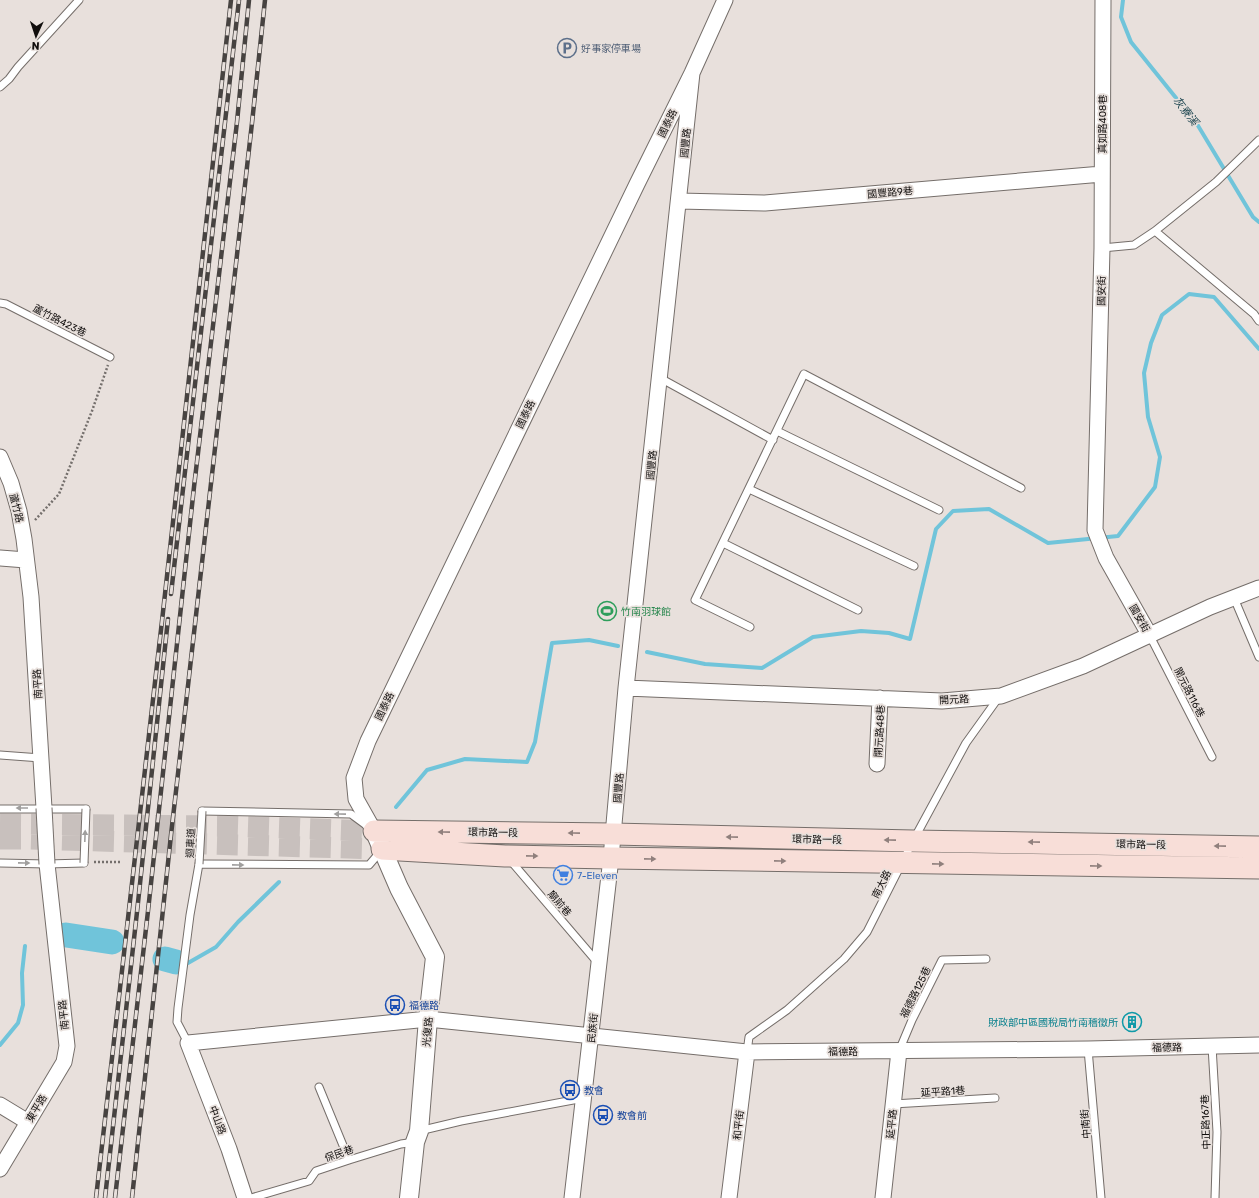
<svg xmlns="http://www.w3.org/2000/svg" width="1259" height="1198" viewBox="0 0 1259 1198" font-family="Rubik,'Noto Sans TC',sans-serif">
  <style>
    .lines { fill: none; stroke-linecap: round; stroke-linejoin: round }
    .stream { stroke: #70c4da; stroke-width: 4 }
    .river { stroke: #70c4da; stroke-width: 25 }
    .secondary-tunnel { stroke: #c8c0bd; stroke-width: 21; stroke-dasharray: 21 10; stroke-linecap: butt }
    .service-casing { stroke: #756e6a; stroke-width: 9 }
    .minor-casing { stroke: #756e6a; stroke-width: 17 }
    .tertiary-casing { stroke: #756e6a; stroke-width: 20 }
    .secondary-casing { stroke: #756e6a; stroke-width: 23 }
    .path { stroke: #746f6c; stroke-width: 2.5; stroke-dasharray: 2 2; stroke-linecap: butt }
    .service { stroke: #fff; stroke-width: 7 }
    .minor { stroke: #fff; stroke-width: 15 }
    .tertiary { stroke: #fff; stroke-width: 18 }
    .secondary { stroke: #f8ded8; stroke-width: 21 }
    .rail-casing { stroke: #474341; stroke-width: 4.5 }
    .rail { stroke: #e8e0dc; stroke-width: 3; stroke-dasharray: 9; stroke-linecap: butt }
    .service-bridge-casing { stroke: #756e6a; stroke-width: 9; stroke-linecap: butt }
    .minor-bridge-casing { stroke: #756e6a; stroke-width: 17; stroke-linecap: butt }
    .service-bridge { stroke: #fff; stroke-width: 7 }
    .minor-bridge { stroke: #fff; stroke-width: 15 }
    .oneway { fill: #a09f9e }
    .oneway2 { fill: #90807d }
    .labels { text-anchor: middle; stroke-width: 3.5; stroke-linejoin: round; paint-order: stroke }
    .service-label { font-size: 10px; fill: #4e5e75; stroke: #e8e0dc; text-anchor: start }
    .street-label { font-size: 10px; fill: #110e0d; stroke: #e8e0dc }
    .leisure-label { font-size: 10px; fill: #27864d; stroke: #e8e0dc; text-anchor: start }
    .shop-label { font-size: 10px; fill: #366cbe; stroke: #e8e0dc; text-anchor: start }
    .transit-label { font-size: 10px; fill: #164399; stroke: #e8e0dc; text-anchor: start }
    .culture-label { font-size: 10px; fill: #0d838f; stroke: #e8e0dc; text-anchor: end }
    .water-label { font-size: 11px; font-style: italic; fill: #224953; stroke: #e8e0dc }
  </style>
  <rect width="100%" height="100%" fill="#e8e0dc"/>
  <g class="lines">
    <path class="stream" d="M1123,0L1121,17L1131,42L1197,124L1253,217L1259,222
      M647,652L705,664L762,668L813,637L861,631L889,633L910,639L936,529L953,511L989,509L1048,543L1118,536L1155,487L1160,457L1148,417L1144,373L1151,343L1162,315L1189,294L1214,297L1259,349
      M396,807L427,770L465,759L527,762L535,742L552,643L589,640L618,646
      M188,963L216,947L238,922L279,882
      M0,1045L18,1023L23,1005L22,973L25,946"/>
    <path class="river" d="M66,935L112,942
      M165,959L176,962"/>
    <path class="secondary-tunnel" d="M0,824L225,826L374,831
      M0,839H29L382,849"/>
    <defs>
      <path id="service" d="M0,87L9,79L18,67L79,0
        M1155,231L1254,314L1259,321
        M1102,248L1134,245L1155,231L1216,182L1259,140
        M0,303L6,304L110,357
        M660,378L773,440
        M777,431L939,510
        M749,489L914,566
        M723,543L858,610
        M1234,598L1259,657
        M750,627L695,600L804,374L1021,488
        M1150,636L1212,757
        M0,755L41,758
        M0,809H86
        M202,811L351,814L366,825
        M510,860L598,963
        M0,863L47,864L84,863
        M188,1043L177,1022L178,1008L190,915L199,864L369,865L381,851
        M1212,1046L1217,1132L1215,1198
        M1088,1049L1101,1198
        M899,1051L912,1020L942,960L986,959
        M747,1052L749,1037L787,1010L844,959L867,932L913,841L966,743L999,697
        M319,1087L349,1160
        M893,1104L995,1098
        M419,1131L461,1121L584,1098
        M251,1198L309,1181L316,1171L349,1160L401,1144L415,1142"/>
      <path id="minor" d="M1103,0L1102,248L1095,530L1106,558L1150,636
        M679,201L765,203L1102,174
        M0,457L11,483L19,511L24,539L31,597L44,808
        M0,558L26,560
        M626,688L942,701L1001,696L1083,666L1210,607L1259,588
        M877,764L880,698
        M374,831L356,799L354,778L368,741L637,184L692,73L725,0
        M0,1105L28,1122
        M0,1169L64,1062L67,1046L47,864
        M245,1198L229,1149L188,1043L428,1019L747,1052L1088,1049L1259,1045
        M572,1198L611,858L626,688L692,73
        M729,1198L747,1052
        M883,1198L899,1051"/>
      <path id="tertiary" d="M377,837L399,888L435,957L428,1019L419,1131L415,1142L409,1198"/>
      <path id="secondary" d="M374,831L613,834L913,841L1259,847
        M382,849L505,856L611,858L1259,868"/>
    </defs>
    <use href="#service" class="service-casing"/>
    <use href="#minor" class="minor-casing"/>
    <use href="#tertiary" class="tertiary-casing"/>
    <use href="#secondary" class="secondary-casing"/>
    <path class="path" d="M35,520L59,494L92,411L108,365
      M94,862H121"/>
    <use href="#service" class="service"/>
    <use href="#minor" class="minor"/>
    <use href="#tertiary" class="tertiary"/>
    <use href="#secondary" class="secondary"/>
    <defs>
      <path id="rail" d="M171,594L239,0
        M96,1198L162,621L231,0
        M105,1198L137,912L168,619
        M115,1198L148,911L194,487L237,122L249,0
        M132,1198L171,835L252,123L265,0"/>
    </defs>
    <use href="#rail" class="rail-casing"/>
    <use href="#rail" class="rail"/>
    <defs>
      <path id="service-bridge" d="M84,863L86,809
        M199,864L202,811"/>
      <path id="minor-bridge" d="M44,808L47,864"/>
    </defs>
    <use href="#service-bridge" class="service-bridge-casing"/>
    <use href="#minor-bridge" class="minor-bridge-casing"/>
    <use href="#service-bridge" class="service-bridge"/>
    <use href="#minor-bridge" class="minor-bridge"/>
  </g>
  <defs><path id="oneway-solid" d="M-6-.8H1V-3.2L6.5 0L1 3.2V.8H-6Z"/></defs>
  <g class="oneway">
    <use href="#oneway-solid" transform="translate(22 808) rotate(180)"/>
    <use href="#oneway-solid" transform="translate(340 814) rotate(-179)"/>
    <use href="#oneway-solid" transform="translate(85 836) rotate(-88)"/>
    <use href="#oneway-solid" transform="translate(24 863) rotate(1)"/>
    <use href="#oneway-solid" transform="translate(238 865) rotate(1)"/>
  </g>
  <g class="oneway2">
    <use href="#oneway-solid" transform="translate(444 832) rotate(-179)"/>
    <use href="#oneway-solid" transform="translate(574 833) rotate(-179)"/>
    <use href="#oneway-solid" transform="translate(732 837) rotate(-179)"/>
    <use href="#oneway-solid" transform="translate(890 840) rotate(-179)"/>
    <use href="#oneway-solid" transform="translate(1034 842) rotate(-179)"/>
    <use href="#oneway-solid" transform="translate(1220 846) rotate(-179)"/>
    <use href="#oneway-solid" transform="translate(532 856) rotate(1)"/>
    <use href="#oneway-solid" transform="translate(650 859) rotate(1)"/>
    <use href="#oneway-solid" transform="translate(780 861) rotate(1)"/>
    <use href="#oneway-solid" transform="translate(938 864) rotate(1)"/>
    <use href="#oneway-solid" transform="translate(1096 866) rotate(1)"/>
  </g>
  <defs>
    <symbol id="parking-ring" viewBox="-11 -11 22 22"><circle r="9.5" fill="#e8e0dc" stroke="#5c6f8a" stroke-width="1.5"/><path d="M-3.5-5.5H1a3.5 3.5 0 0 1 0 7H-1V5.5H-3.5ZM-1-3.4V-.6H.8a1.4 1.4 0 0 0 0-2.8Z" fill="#5c6f8a"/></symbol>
    <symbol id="stadium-ring" viewBox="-11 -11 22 22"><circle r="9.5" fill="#e8e0dc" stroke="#2e9e5b" stroke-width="1.5"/><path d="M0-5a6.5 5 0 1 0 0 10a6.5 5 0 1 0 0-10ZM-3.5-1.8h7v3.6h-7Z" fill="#2e9e5b"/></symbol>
    <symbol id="supermarket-ring" viewBox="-11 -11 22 22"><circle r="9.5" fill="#e8e0dc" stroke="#3f7fe0" stroke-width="1.5"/><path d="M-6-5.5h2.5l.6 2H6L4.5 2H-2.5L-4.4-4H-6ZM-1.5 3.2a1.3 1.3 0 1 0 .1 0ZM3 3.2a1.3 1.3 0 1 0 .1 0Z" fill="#3f7fe0"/></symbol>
    <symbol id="bus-ring" viewBox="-11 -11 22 22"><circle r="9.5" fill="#e8e0dc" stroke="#1a4fb4" stroke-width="1.5"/><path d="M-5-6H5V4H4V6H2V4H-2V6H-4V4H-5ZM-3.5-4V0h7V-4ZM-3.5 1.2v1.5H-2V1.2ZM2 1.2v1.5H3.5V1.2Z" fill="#1a4fb4"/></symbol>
    <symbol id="building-ring" viewBox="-11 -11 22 22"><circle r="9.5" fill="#e8e0dc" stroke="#0f9aa8" stroke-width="1.5"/><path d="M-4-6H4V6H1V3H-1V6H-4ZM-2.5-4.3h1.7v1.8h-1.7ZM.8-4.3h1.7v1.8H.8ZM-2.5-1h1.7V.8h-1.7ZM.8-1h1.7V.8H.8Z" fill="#0f9aa8"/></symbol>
  </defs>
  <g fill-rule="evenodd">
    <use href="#parking-ring" x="556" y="37" width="22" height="22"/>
    <use href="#stadium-ring" x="596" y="600" width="22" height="22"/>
    <use href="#supermarket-ring" x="552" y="864" width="22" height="22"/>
    <use href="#bus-ring" x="384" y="994" width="22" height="22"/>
    <use href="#building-ring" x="1121" y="1011" width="22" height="22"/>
    <use href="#bus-ring" x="559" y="1079" width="22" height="22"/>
    <use href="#bus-ring" x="592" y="1104" width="22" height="22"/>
  </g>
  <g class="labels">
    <g class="service-label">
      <text x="581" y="52">好事家停車場</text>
    </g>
    <g class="street-label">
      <text transform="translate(667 123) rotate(-64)" y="4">國泰路</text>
      <text transform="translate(1102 124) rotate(-90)" y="4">真如路408巷</text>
      <text transform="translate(685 143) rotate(-84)" y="4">國豐路</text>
      <text transform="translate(890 192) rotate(-5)" y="4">國豐路9巷</text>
      <text transform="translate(1101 291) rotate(-89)" y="4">國安街</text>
      <text transform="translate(60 320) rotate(27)" y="4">蘆竹路423巷</text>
      <text transform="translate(525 414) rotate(-64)" y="4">國泰路</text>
      <text transform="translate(651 465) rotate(-84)" y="4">國豐路</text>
      <text transform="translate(17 508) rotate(76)" y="4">蘆竹路</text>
      <text transform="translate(1140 618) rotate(60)" y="4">國安街</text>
      <text transform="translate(37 684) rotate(-94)" y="4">南平路</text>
      <text transform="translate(1190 692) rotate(63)" y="4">開元路116巷</text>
      <text transform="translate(954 699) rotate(-3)" y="4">開元路</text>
      <text transform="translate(384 706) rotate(-64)" y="4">國泰路</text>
      <text transform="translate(879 731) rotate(-87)" y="4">開元路48巷</text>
      <text transform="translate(618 788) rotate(-85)" y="4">國豐路</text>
      <text transform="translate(493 832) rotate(1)" y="4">環市路一段</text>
      <text transform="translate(817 839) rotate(1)" y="4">環市路一段</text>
      <text transform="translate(190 843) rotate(-87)" y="4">迴車道</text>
      <text transform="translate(1141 844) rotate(1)" y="4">環市路一段</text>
      <text transform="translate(881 884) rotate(-63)" y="4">南大路</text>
      <text transform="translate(560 903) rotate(49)" y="4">廟前巷</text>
      <text transform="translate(915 992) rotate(-64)" y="4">福德路125巷</text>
      <text transform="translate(63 1015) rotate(-96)" y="4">南平路</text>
      <text transform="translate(592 1028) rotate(-84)" y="4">民族街</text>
      <text transform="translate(427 1032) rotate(-85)" y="4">光復路</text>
      <text transform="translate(1167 1047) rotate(-1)" y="4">福德路</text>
      <text x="843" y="1055">福德路</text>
      <text transform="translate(943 1091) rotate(-3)" y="4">延平路1巷</text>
      <text transform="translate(36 1108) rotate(-59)" y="4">東平路</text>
      <text transform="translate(218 1120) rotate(69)" y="4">中山路</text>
      <text transform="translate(1205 1122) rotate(-92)" y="4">中正路167巷</text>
      <text transform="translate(891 1124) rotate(-84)" y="4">延平路</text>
      <text transform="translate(1085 1124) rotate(-95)" y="4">中南街</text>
      <text transform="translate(738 1125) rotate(-83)" y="4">和平街</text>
      <text transform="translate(339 1153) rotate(-19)" y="4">保民巷</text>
    </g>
    <g class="leisure-label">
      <text x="621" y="615">竹南羽球館</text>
    </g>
    <g class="shop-label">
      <text x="577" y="879">7-Eleven</text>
    </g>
    <g class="transit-label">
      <text x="409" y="1009">福德路</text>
      <text x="584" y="1094">教會</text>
      <text x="617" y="1119">教會前</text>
    </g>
    <g class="culture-label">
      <text x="1118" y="1026">財政部中區國稅局竹南稽徵所</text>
    </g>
    <g class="water-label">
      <text transform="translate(1186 111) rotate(52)" y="4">灰寮溪</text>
    </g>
  </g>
  <g transform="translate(36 36) rotate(183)" stroke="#e8e0dc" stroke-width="3" paint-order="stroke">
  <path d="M0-3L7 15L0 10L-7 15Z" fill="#110e0d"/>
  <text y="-6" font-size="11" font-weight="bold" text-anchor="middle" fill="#110e0d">N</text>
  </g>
</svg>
